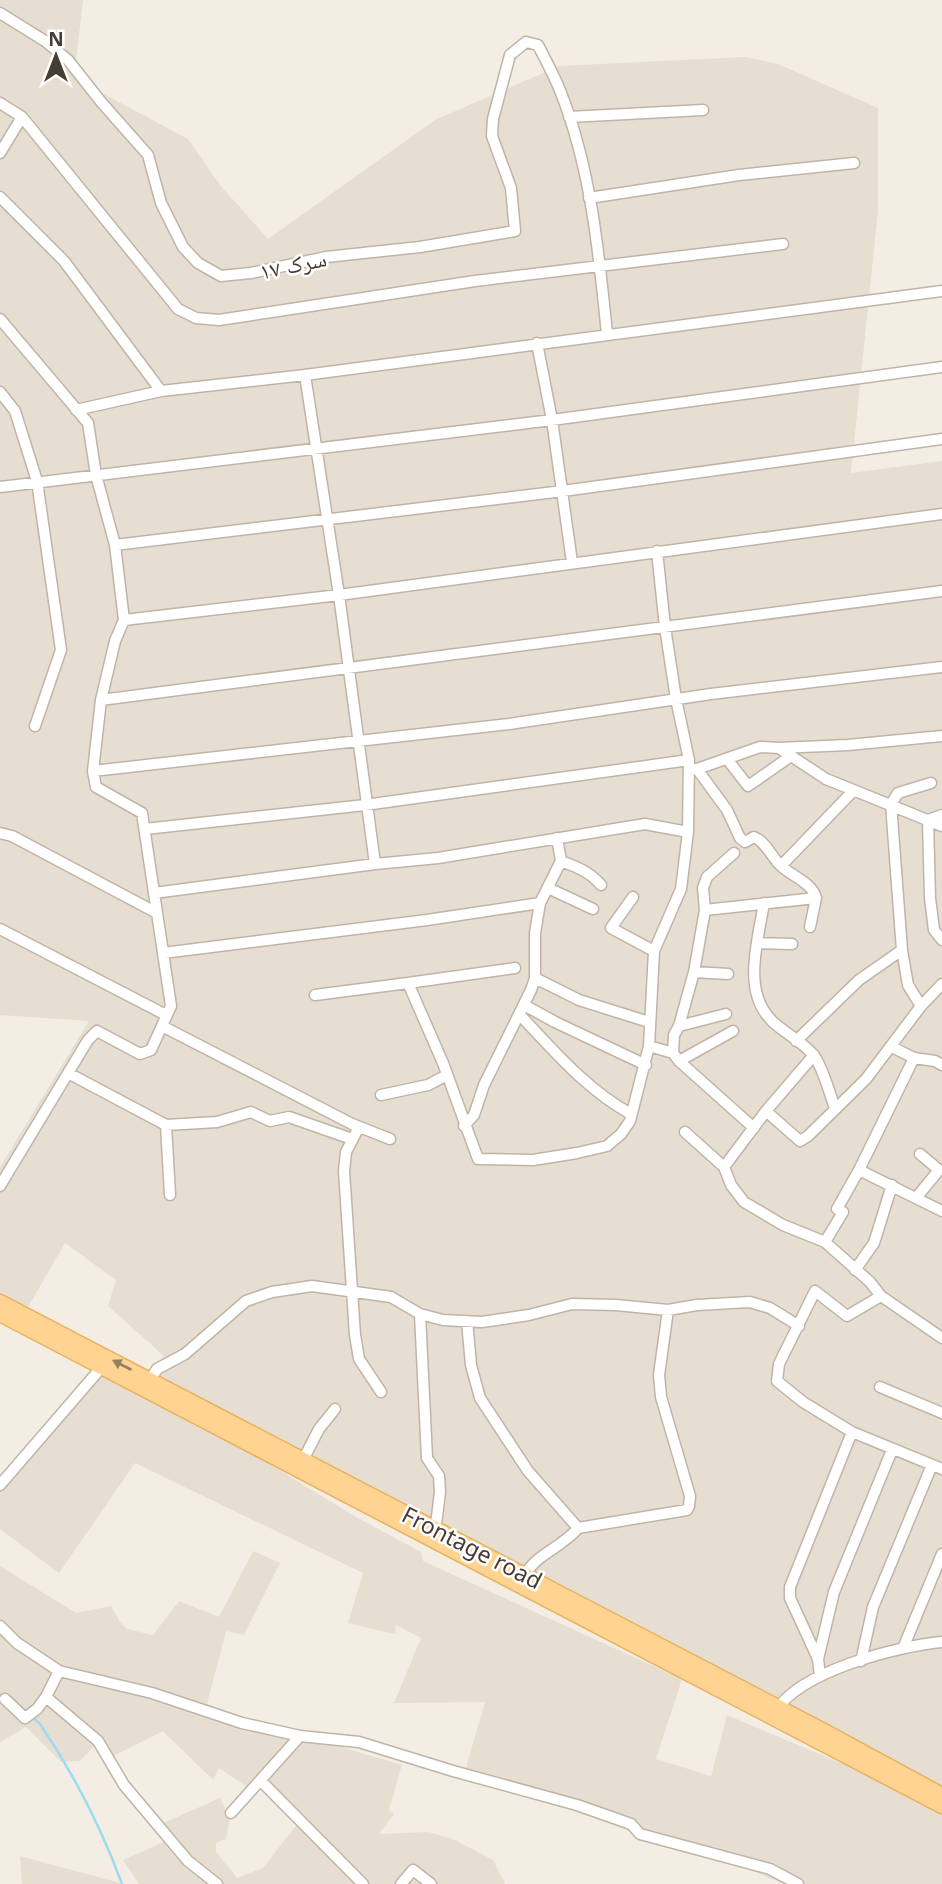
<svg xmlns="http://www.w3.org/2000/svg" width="942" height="1884" viewBox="0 0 942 1884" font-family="'Noto Sans','Noto Naskh Arabic',sans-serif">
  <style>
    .residential { fill: #e7ded2 }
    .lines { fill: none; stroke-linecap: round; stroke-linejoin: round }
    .stream { stroke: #9ddaf4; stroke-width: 2.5 }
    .minor-casing { stroke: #bfb4a7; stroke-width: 13 }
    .major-casing { stroke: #eab05c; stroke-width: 17 }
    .minor { stroke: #fff; stroke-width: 10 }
    .major { stroke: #ffd492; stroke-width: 14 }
    .oneway { fill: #99815e }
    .labels { text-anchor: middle; stroke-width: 5; stroke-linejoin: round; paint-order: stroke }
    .street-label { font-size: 23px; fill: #463d34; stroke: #fff }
  </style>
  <rect width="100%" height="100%" fill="#f3ede4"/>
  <path class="residential" d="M0,0H83L74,78L188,139L220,185L268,239L435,120L559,66L745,57L778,64L878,108V210L851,473L942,461V1788L152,1374L164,1356L108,1306L116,1280L65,1243L28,1307L0,1295V1167L89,1021L0,1015Z
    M102,1373L233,1442L356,1517L421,1552L423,1561L682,1679L656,1759L711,1776L727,1715L942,1806V1884H783L746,1868L705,1855L688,1854L656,1834L624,1827L613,1821L465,1771L485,1702L394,1703L421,1638L396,1625L395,1634L348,1623L363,1573L135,1463L59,1573L0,1529V1488Z
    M253,1551L280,1563L244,1635L226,1631L207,1704L246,1719L402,1765L389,1810L394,1814L379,1834L428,1832L453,1839L493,1860L505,1884H139L123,1860L166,1841L157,1826L220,1798L230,1818L226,1839L216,1843V1852L237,1878L263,1868L300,1820L261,1777L250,1789L219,1768L213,1780L163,1731L111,1757L97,1743L80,1761L61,1762L26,1727L0,1742V1566L76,1613L111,1606L120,1622L127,1629L153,1635L179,1601L219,1617Z
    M20,1856L120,1883V1884H22Z"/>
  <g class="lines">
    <path class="stream" d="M33,1718L40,1724C74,1774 101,1827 122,1884"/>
    <defs>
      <path id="minor" d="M0,13L45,41L68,60L102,103L148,155L161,203L183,247L198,263L221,276L251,273L326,257L420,247L515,231L511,188L492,136L493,119L510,55L526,42L538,45C546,61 555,77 561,93C591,169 599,254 607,334
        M0,103L22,117L178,309L196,318L219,320L475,281L783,244
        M569,117L703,110
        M0,153L22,117
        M0,197L64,261L161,391
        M589,198L739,175L854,163
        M0,319L88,423L96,475L115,545L124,620L115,641L101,700L93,771L96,787L142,813L171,1006L151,1050L140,1054L97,1031L88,1040L0,1186
        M537,343L552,420L572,562
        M305,375L942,291
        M0,392L15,411L37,481L61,650L35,726
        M76,410L161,391L305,375L339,595L375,864
        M0,487L552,420L942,367
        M115,545L563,491L942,439
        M124,620L339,595L942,514
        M101,700L942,591
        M779,748L826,779L942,826
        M727,759L748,786L791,756
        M691,769H697L760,747L779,748L848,745L942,736
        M697,769L727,810L740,838L745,842L754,837C766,842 771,856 780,865C791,876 812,882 816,898L705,910
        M93,771L509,724L711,694L942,667
        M942,815L928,820L930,898L934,930L942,940
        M145,829L365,805L689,760
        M0,833L12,836L157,913
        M561,861C577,867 590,872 601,885
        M781,866L853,791
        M548,888L593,909
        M154,893L375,864L438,858L645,824L688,832
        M633,897L611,928L654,951
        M764,903C758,941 741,992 773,1022C786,1034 805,1043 815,1057C824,1071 829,1092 835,1108
        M810,927L816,898
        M0,929L166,1015
        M757,943L792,944
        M163,953L427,920L540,903
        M694,972L728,974
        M535,978L579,1000L649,1022
        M408,983L515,968
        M315,995L408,983L443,1063L478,1159L533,1160L577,1153L607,1146L621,1134L630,1121L649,1046L654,951L681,889L688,832L689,760L676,699L665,627L657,551
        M524,1005L555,1022L646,1065
        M921,1006L908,985L902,950L891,804L898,793L931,783
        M520,1015C554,1051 587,1090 631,1114
        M162,1026L352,1124L390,1139
        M679,1026L726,1014
        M796,1041L859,980L902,950
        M649,1046L673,1053L679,1061L754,1128
        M892,1047L914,1058L935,1061L942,1065
        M673,1053L674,1035L679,1026L694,972L705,910L703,888L707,877L734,853
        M914,1058L859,1170L942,1211
        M679,1061L733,1031
        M68,1073L166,1125L217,1122L251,1112L270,1121L289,1117L352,1139
        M381,1095L428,1085L447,1075
        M766,1111L800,1141L808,1136L866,1079L921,1006L942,984
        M166,1125L170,1195
        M464,1126L474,1115L484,1085L531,990L535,978V933L540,903L561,861L557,838
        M359,1127L346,1152L344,1171L355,1335L359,1359L381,1392
        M685,1132L724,1167L731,1185L744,1202L783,1225L825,1242L870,1282L881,1296L942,1338
        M724,1167L766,1111L814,1055
        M916,1198L939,1170L920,1154
        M825,1242L843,1212L837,1209L859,1170
        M855,1270L874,1243L892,1185
        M881,1296L847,1316L815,1291L779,1364L777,1381L803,1402L852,1432L942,1469
        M420,1314L427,1458L439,1476L440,1492L435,1533
        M467,1321L471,1365L480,1398L528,1471L578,1528
        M150,1380L157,1369L185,1354L246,1301L272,1292L312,1286L391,1297L420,1314L443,1320L482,1322L529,1315L572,1304L616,1305L668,1310L697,1305L750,1302L770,1308L799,1326
        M880,1387L942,1413
        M303,1460L319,1429L335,1409
        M0,1485L101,1368
        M525,1575C536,1554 563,1547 578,1528L687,1510L689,1506L690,1496L661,1397L659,1375L668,1310
        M0,1626L17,1643L59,1671L152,1693L242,1723L300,1736L359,1742L453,1771L577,1805L631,1824L640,1834L770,1869L798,1884
        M904,1646L942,1554
        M818,1659L834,1592L892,1450
        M861,1661L873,1607L932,1465
        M59,1671L46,1697L98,1741L124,1785L188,1861L217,1884
        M820,1676L818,1659L790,1598V1587L852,1432
        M5,1699L25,1718L37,1709L46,1697
        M776,1711C800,1671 898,1646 942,1642
        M261,1781L363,1884
        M231,1813L300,1736
        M401,1884L413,1870L431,1884"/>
      <path id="major" d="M0,1302L824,1731L942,1795
        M0,1314L942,1806"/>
    </defs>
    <use href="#minor" class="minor-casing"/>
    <use href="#major" class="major-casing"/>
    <use href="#minor" class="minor"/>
    <use href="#major" class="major"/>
  </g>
  <defs><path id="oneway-solid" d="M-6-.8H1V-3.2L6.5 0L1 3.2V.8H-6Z" transform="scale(1.75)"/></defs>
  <use class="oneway" href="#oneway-solid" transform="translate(122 1365) rotate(-153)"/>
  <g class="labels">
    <g class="street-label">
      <text transform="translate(293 265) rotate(-12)" y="8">سرک ۱۷</text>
      <text transform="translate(472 1548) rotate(27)" y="8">Frontage road</text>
    </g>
  </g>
  <g transform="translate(56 56)" stroke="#ffffff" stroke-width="5" paint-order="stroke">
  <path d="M0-5L12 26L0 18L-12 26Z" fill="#463d34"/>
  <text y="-10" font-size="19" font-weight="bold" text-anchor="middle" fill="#463d34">N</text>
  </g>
</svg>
